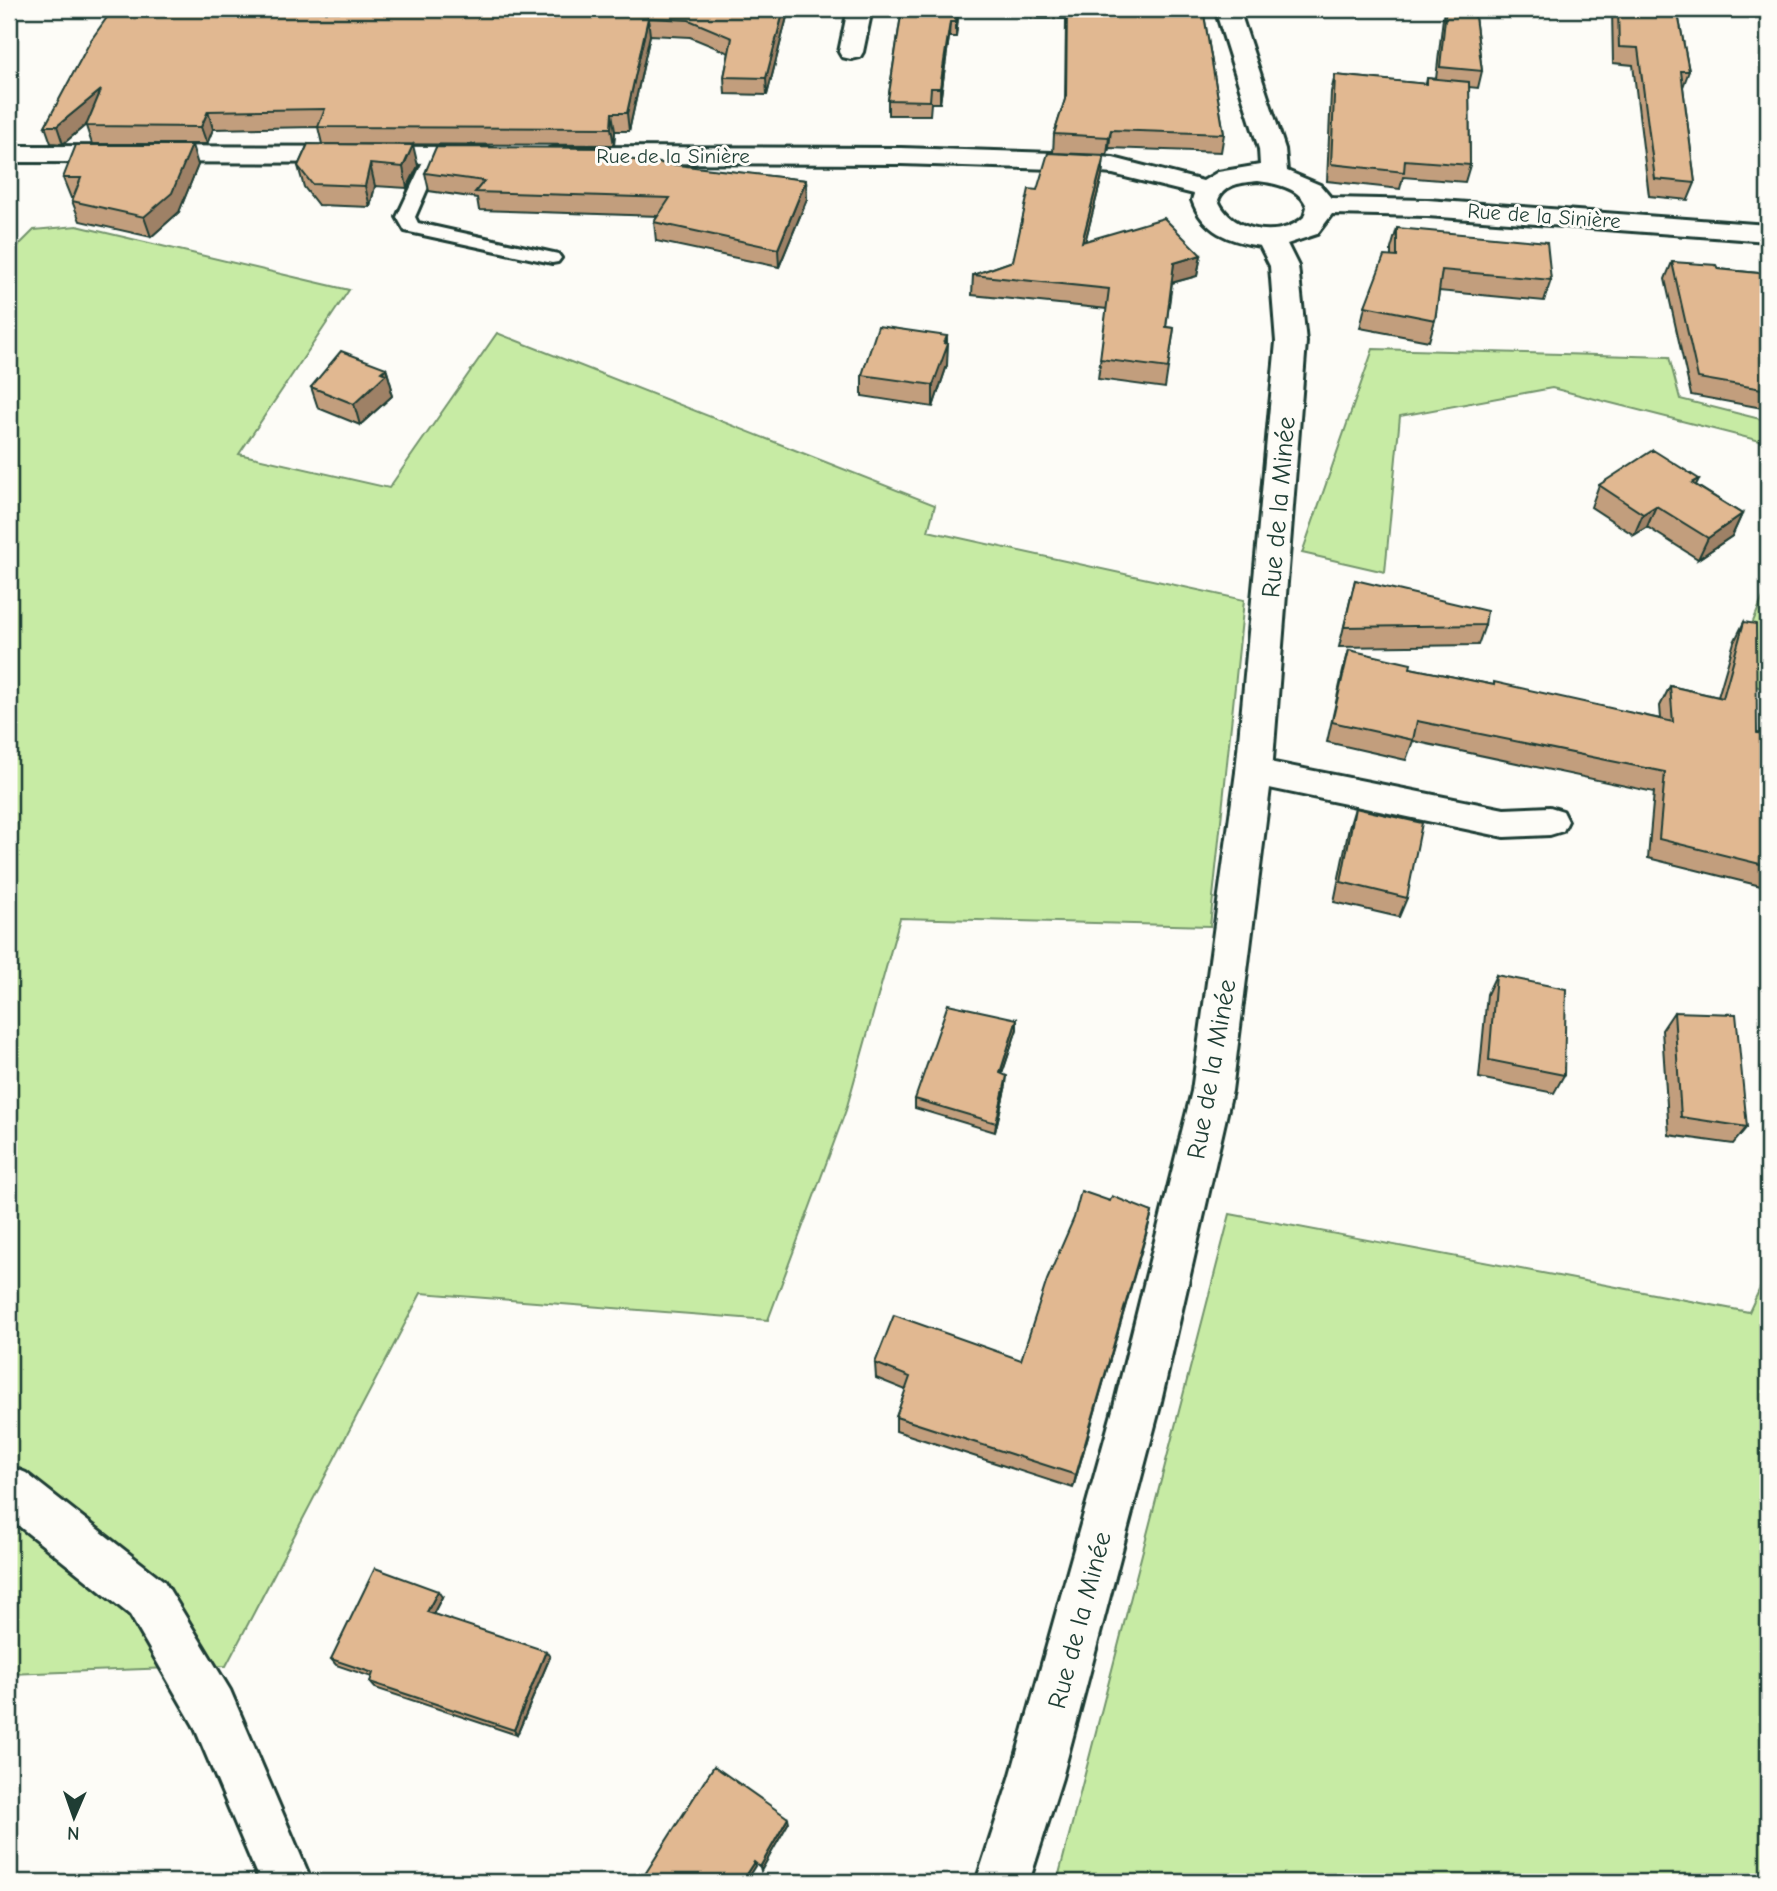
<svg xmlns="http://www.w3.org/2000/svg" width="1777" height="1891" viewBox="0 0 1777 1891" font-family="'Comic Neue',sans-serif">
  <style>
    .green { fill: #c7eba4; stroke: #73946c; stroke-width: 2 }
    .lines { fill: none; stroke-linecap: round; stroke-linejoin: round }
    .service-casing { stroke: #1f3d34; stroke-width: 6 }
    .minor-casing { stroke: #1f3d34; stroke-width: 6 }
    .tertiary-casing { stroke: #1f3d34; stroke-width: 6 }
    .service { fill: #fdfcf7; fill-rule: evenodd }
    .minor { fill: #fdfcf7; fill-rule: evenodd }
    .tertiary { fill: #fdfcf7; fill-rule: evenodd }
    .wall { fill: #c29e7d; stroke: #1f3d34; stroke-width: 2 }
    .shaded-wall { fill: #9e8166; stroke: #1f3d34; stroke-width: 2 }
    .building { fill: #e1b891; stroke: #1f3d34; stroke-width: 2 }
    .labels { text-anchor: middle; stroke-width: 6; stroke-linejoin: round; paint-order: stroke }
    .far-street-label { font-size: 21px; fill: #1f3d34; stroke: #fdfcf7 }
    .street-label { font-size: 26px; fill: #1f3d34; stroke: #fdfcf7 }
  </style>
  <rect width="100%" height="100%" fill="#fdfcf7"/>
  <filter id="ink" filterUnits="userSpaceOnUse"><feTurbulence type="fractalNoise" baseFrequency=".0143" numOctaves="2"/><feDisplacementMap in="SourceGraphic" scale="14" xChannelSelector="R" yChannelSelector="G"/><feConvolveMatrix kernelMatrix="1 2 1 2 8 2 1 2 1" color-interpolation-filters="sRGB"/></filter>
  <g filter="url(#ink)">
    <path class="green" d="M77,226L349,290L239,454L389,488L497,333L935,505L928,531L1244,600L1210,926L900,918L846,1110L768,1320L421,1293L226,1666L9,1674V255L34,230Z
      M1373,349L1669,357L1680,399L1768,421V443L1552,388L1400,416L1385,572L1302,553Z
      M1768,585V690L1730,678Z
      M1230,1214L1749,1312L1768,1271V1882H1057Z"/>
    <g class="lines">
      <defs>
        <path id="service" d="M434,150L442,155L415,217L418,223L558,254L561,258L558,262L552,263L405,231L397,217L426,155Z"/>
        <path id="minor" d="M848,9H872L863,52L860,57L851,59L842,57L839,52Z
          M1254,759L1504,809L1550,807L1563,811L1568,821L1563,831L1550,835L1504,837L1241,782L1236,772L1241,762Z
          M9,1466L26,1473L164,1581L230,1690L312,1882H260L194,1726L130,1615L9,1518Z"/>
        <path id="tertiary" d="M1215,9H1239L1285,149L1287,171L1320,185L1331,198L1427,200L1768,225V241L1427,216L1332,214L1317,234L1287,244L1298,266L1306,342L1272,772L1232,1091L1160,1406L1062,1778L1029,1882H976L1010,1778L1114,1406L1192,1091L1236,772L1276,342L1270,266L1260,246C1229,241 1203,232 1192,200L1194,194L1113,174L1053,169L901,164L558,163L549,161L545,155L549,149L558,147L901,148L1053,153L1113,158L1203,181L1218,172L1260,165L1259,149ZM1258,181C1275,183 1301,188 1307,207L1304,217C1280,240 1231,232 1218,200C1225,183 1242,183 1258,181Z
          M9,146L484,147L493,149L497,155L493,161L484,163L9,162Z"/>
      </defs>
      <use href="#service" class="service-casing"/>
      <use href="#minor" class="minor-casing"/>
      <use href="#tertiary" class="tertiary-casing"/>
      <use href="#service" class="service"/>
      <use href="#minor" class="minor"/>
      <use href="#tertiary" class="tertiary"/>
    </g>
    <path class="wall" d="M113,9H280L279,11L440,13L442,9H789L767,95L725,94L724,77L729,53L690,37L650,35L629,131H615L614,145L322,144L318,127L213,129L207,144H92L86,126L87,124L63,144L51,143L45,126Z
      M902,9H959L956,37H949L940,103H931L930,115H888V100Z
      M1032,9H1203L1224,134L1221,152L1109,148L1107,155L1053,153L1054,134L1065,100L1066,19H1032Z
      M1444,9H1474L1482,71L1478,88L1469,87L1470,165L1465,182L1403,177L1400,189L1327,181L1331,92L1335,75L1426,84L1427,78L1436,79Z
      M1612,9H1677L1689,71L1683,87L1695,183L1688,200L1649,196L1633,65L1613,63Z
      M308,144L418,166L407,188L375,186L370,207L318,205L304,187L298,166Z
      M1104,156L1102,176L1085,241L1201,255L1197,276L1172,283L1166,327L1174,328L1165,388L1098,379L1107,309L972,295L973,275L1013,261L1037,190Z
      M611,158L806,180L807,199L779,267L656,241L654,222L658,216L479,210L477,198L429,191L425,173Z
      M198,165L179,212L151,237L80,221L72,201L73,198H71L63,178Z
      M1397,228L1551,280L1544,301L1439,291L1435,320L1429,341L1360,328L1365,306L1391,256V249Z
      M1672,262L1718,269L1768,274V409L1691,395L1665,279Z
      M947,336V365L933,407L862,396V375Z
      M386,368L392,389L390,390L392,396L360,425L318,408L311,387Z
      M1699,479L1696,485L1742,514L1732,536L1698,559L1647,527L1634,535L1591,507L1599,485Z
      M1355,580L1485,625L1478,645L1339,647Z
      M1744,622L1757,733L1768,735V875L1761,886L1648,858L1654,792L1413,741L1406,760L1327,742L1343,671L1349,650L1410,668L1661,719L1660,706L1670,686L1718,697L1734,642Z
      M1355,808L1407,898L1399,917L1334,902L1349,828Z
      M1496,975L1564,1075L1554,1093L1479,1078L1487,994Z
      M1674,1012L1747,1127L1733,1144L1669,1135L1662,1030Z
      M1017,1019V1029L1002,1074L1006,1085L995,1132L915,1108V1099Z
      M1110,1201L1152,1212L1073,1488L896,1431V1417L906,1390L876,1378L875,1363L1021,1360Z
      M442,1597L433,1614L550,1657L517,1735L375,1688L370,1682L372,1677L336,1665L331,1659Z"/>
    <path class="shaded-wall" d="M269,9H280L272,28L268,11Z
      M784,9H789L767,95L766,78Z
      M957,9H959L956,37V22Z
      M648,18L650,35L629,131L627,113Z
      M950,22L949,37L940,103V88Z
      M101,90L107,107L63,144L57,126Z
      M208,111L213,129L207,144L201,127Z
      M612,113L615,131L614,145L611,128Z
      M1111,130L1109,148L1107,155L1109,137Z
      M192,145L198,165L179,212L151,237L144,217Z
      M413,145L418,166L407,188L403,167Z
      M1104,156L1102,176L1080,262L1082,242Z
      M370,164L375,186L370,207L365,186Z
      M806,180L807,199L779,267L778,249Z
      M1201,255L1197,276L1171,283L1174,263Z
      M947,336L946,348L948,344L947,365L933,407V385Z
      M386,368L392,389L390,390L392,396L360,425L354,404Z
      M1656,506L1647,527L1634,535L1643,514Z
      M1742,514L1732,536L1698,559L1708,538Z
      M1017,1019V1029L999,1083L1000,1073Z
      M1007,1076L1006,1085L995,1132L996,1123Z
      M1152,1212L1148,1228L1073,1488L1076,1475Z
      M438,1591L442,1597L431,1618L427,1612Z
      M546,1651L550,1657L517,1735L514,1730Z
      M788,1818L789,1822L761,1871L760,1867Z
      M754,1862L755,1866L745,1882H741Z"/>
    <path class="building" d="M113,9H269L268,11L440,13L442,9H784L766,78L724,77L732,38L689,20L648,18L627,113H612L611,128L318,127L325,109L208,111L201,127L86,126L101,90L57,126H45L91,40Z
      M902,9H957L956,22H950L940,88H931L930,101L888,100Z
      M1067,9H1203L1224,134L1111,130L1109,137L1054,134L1066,96Z
      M1446,9H1474L1482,71L1440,67Z
      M1618,9H1677L1689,71H1681L1695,183L1655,179L1638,48L1619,47Z
      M1335,75L1427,84V78L1469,82L1470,165L1405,160L1404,172L1331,164Z
      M308,144L413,145L403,167L370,164L365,186L312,184L298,166Z
      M76,145H192L172,193L144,217L72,201L81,178H63Z
      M436,147L610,148L609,157L806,180L778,249L654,222L670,198L475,192L484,181L425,173Z
      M1048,153L1104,156L1082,242L1164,218L1201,255L1174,263L1166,327L1174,328L1168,368L1100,359L1109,289L973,275L1013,261L1029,189L1037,190Z
      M1397,228L1547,242L1551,280L1442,270L1435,320L1365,306L1384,256L1397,257Z
      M1672,262L1716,265L1718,269L1768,274V390L1698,378Z
      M878,326L947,336L944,343L948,344L933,385L862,375Z
      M341,351L386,368L381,372L386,374L354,404L311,387Z
      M1653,450L1699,479L1692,483L1742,514L1708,538L1656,506L1643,514L1599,485Z
      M1355,580L1487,611L1485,625L1344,627Z
      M1744,622L1756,624L1757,733L1768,735V866L1659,839L1665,772L1417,721L1413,740L1332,722L1349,650L1411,664L1410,668L1494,685V682L1673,722L1670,686L1723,698Z
      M1355,808L1422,823L1407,898L1341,882Z
      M1496,975L1566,989L1564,1075L1489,1060Z
      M948,1004L1017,1019L1000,1073L1007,1076L996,1123L915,1099Z
      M1674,1012L1736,1014L1747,1127L1681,1117Z
      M1081,1191L1110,1201L1112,1196L1152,1212L1076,1475L896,1417L910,1377L875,1363L894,1315L1021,1360L1047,1280L1074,1218Z
      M375,1568L438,1591L427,1612L546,1651L514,1730L370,1682L373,1673L331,1659Z
      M714,1766L788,1818L760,1867L754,1862L741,1882H640Z"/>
  </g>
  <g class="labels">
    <g class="far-street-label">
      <text x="673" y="163">Rue de la Sinière</text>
      <text transform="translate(1544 216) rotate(4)" y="7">Rue de la Sinière</text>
    </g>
    <g class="street-label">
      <text transform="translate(1278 507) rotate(-85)" y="9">Rue de la Minée</text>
      <text transform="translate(1211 1069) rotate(-80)" y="9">Rue de la Minée</text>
      <text transform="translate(1079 1620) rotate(-75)" y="9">Rue de la Minée</text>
    </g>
  </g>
  <rect width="1777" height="1891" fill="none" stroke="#fdfcf7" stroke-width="35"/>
  <rect x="18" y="18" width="1742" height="1856" fill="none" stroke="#1f3d34" stroke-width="2.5" filter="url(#ink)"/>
  <g transform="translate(74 1817) rotate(182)" stroke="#fdfcf7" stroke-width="5" paint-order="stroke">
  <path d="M0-5L12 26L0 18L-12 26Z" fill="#1f3d34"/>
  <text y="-10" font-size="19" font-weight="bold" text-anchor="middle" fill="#1f3d34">N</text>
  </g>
</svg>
